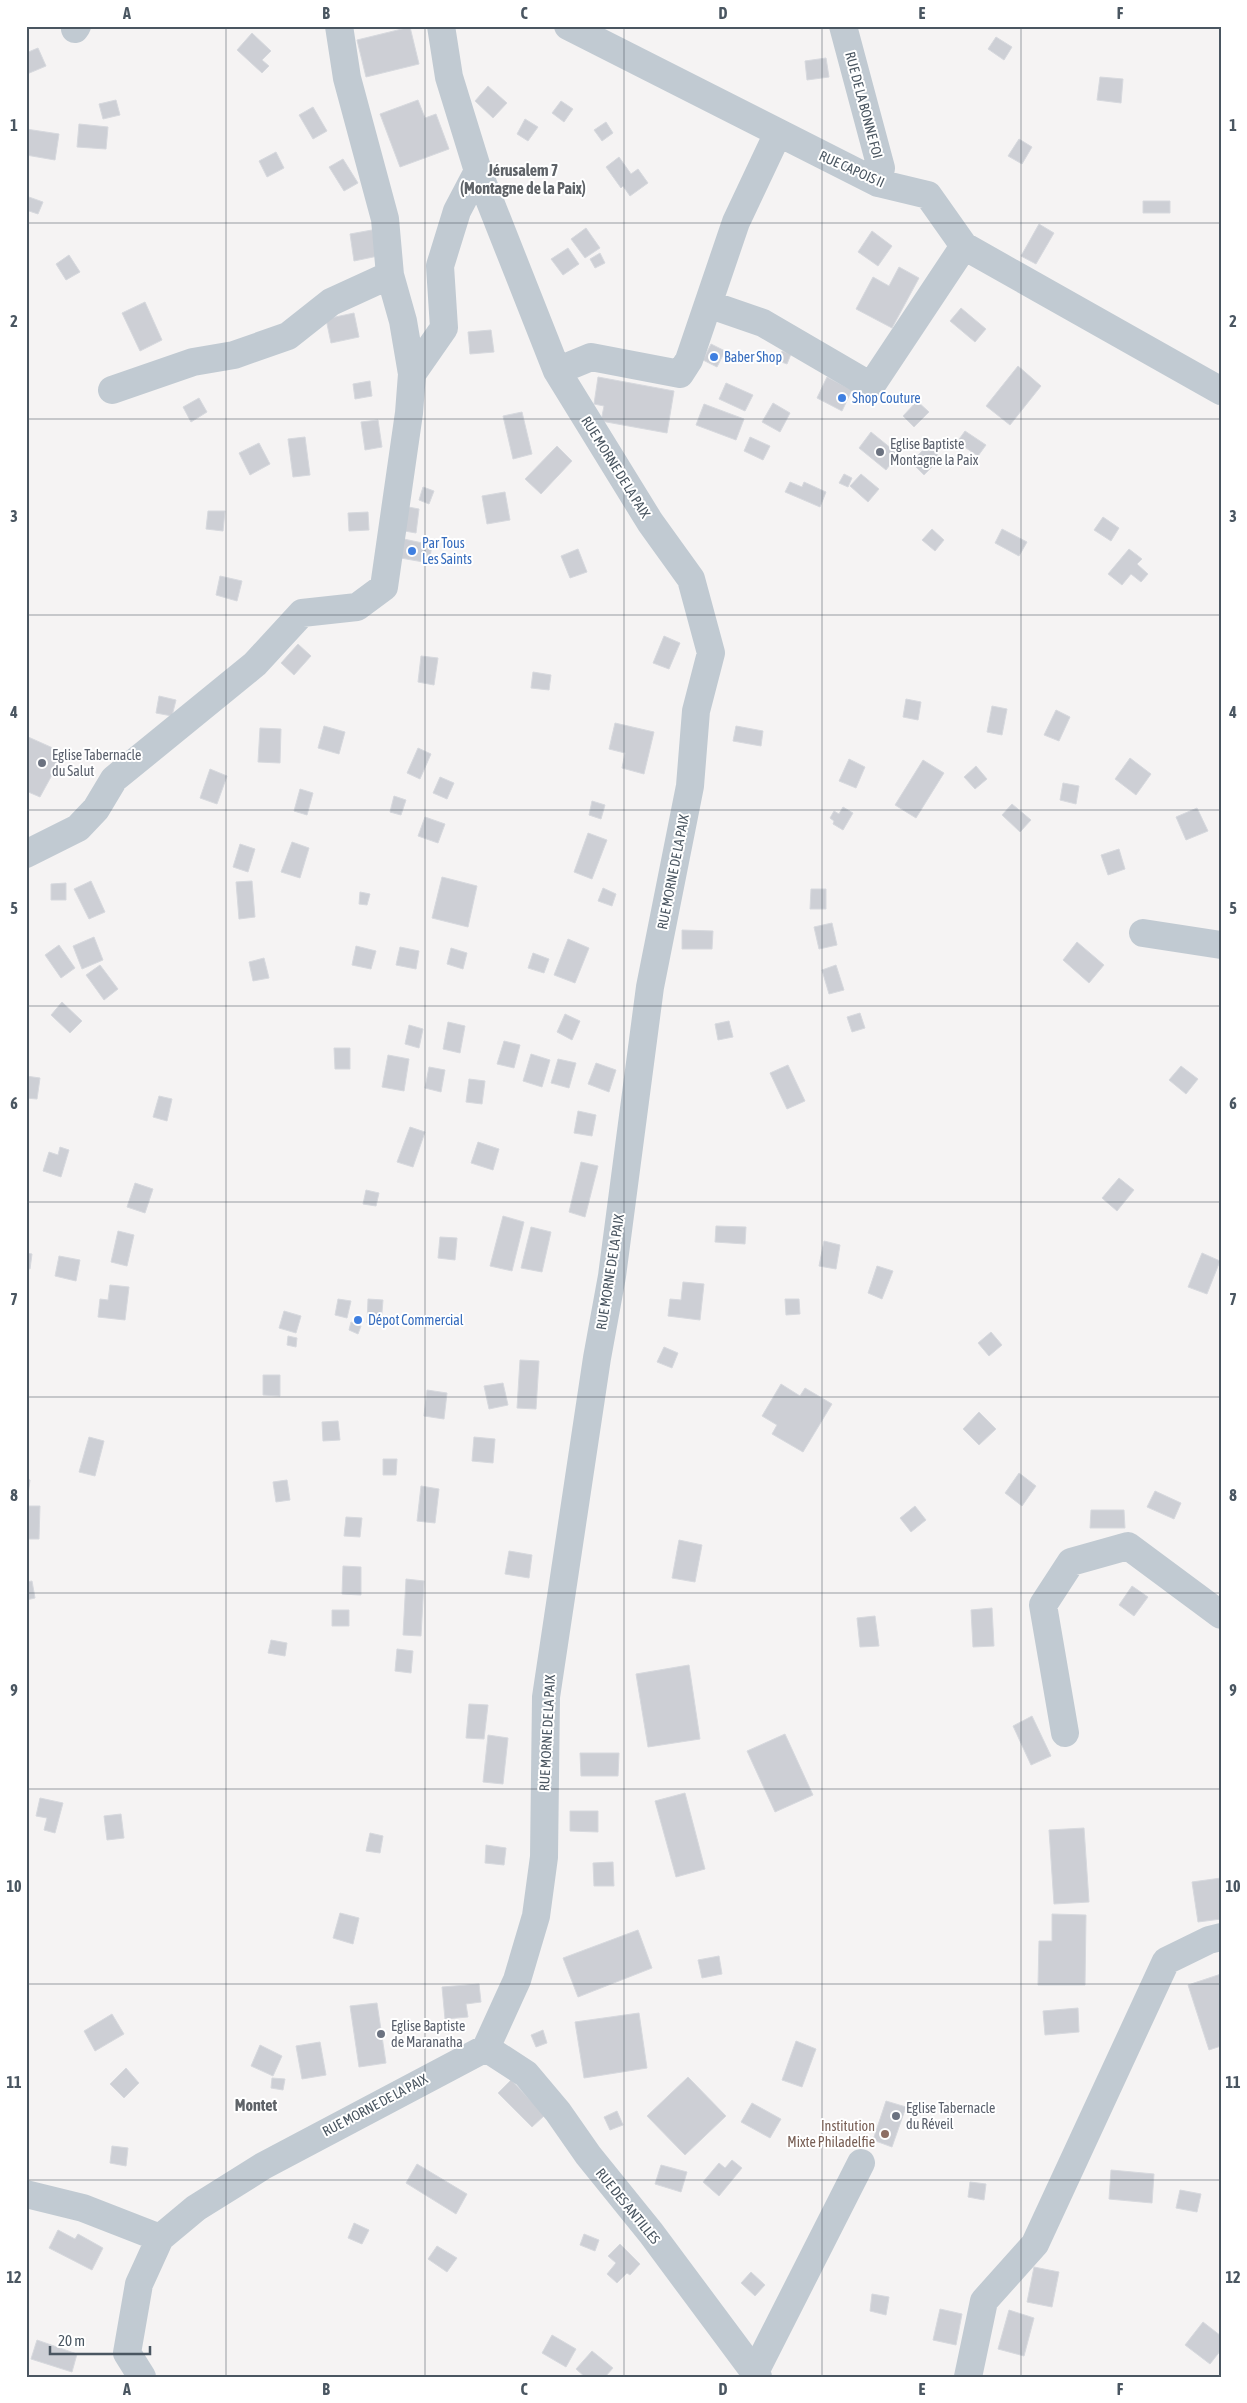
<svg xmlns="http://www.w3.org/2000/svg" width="1247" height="2403" viewBox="0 0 1247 2403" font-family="'Asap Condensed',sans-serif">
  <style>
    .building { fill: #cdcfd5; stroke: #d7d9de }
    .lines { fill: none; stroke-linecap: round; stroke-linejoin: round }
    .minor { stroke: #c1cad2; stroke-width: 28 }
    .grid { fill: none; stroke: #4a5661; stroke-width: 1; stroke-opacity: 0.55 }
    .shop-dot { fill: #3f7fe0; stroke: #fff; stroke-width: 2 }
    .worship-dot { fill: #6b7280; stroke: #fff; stroke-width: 2 }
    .education-dot { fill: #8d6e63; stroke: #fff; stroke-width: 2 }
    .labels { text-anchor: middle; stroke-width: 4; stroke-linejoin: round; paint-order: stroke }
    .street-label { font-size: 14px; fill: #4a5661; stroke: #fff }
    .shop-label { font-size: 14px; fill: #366cbe; stroke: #fff; text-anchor: start }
    .worship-label { font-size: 14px; fill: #5b616d; stroke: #fff; text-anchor: start }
    .education-label { font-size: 14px; fill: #785e54; stroke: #fff; text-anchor: end }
    .quarter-label { font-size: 16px; font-weight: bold; fill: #5f6368; stroke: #fff }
    .neatline { fill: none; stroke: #4a5661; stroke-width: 2 }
    .grid-label { font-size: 16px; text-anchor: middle; font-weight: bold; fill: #4a5661 }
  </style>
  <rect width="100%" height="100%" fill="#f5f3f3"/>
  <path class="building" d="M410,27L419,64L366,77L357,40Z
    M252,33L271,51L262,60L269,66L262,73L237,50Z
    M996,37L1012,47L1004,60L988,49Z
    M38,48L46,66L27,74L26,53Z
    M826,58L829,77L807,80L805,61Z
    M1100,77L1123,79L1121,103L1097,100Z
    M488,86L507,103L493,118L475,101Z
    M116,100L120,115L103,119L99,104Z
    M418,100L425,118L436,114L449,149L400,167L380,114Z
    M561,101L573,109L564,122L552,113Z
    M313,107L327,131L313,139L299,115Z
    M525,119L538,127L528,141L517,134Z
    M606,122L613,133L602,141L594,130Z
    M79,124L108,127L106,149L77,147Z
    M26,129L59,134L55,160L26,155Z
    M1019,139L1032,147L1022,164L1008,156Z
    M276,152L284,168L267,177L259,161Z
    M619,157L631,174L638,169L648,183L630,196L623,186L621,188L606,167Z
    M343,159L358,183L344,191L329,167Z
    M26,196L43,202L38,214L26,210Z
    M1143,201H1170V213H1143Z
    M1039,224L1054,233L1036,264L1021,256Z
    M586,228L600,248L585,258L571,239Z
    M372,230L378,256L354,261L350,234Z
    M872,231L892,246L878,266L858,252Z
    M568,248L579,264L563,275L551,259Z
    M600,253L605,263L595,268L590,259Z
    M69,255L80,272L66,280L56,264Z
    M899,267L919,278L892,328L856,309L873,277L889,286Z
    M145,302L162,340L140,351L122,313Z
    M961,308L986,329L975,342L950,321Z
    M354,313L359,337L331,343L326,319Z
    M491,330L494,352L470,354L468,332Z
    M711,344L725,351L717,367L703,360Z
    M782,351L791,354L787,364L779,361Z
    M1018,366L1041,386L1010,425L986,406Z
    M598,377L674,391L667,433L601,421L604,406L594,404Z
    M827,377L852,390L842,411L817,398Z
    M370,381L372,396L355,399L353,384Z
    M726,383L753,395L745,411L719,399Z
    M199,398L207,412L191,422L183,407Z
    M917,401L929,412L914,427L903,416Z
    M773,403L790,413L780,432L762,422Z
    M704,404L744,419L736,440L696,425Z
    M522,412L532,454L513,459L503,416Z
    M378,420L382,447L365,450L361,422Z
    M965,431L986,445L978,456L957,442Z
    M871,432L898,454L886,470L859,448Z
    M305,437L310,475L293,477L288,439Z
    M750,437L770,446L763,460L744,451Z
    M259,443L270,464L250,475L239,453Z
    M928,445L941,458L924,475L911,462Z
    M557,446L572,461L541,494L525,479Z
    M844,474L852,478L848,487L839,483Z
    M861,474L879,489L868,502L850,486Z
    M790,482L802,487L804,482L826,492L820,507L785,492Z
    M423,487L434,491L429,504L419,500Z
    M505,492L510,520L487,524L482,496Z
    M403,506L419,509L416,533L399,530Z
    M208,511H225L223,531L206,529Z
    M368,512L369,530L349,531L348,513Z
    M1103,517L1119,528L1111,541L1094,530Z
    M932,529L944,540L935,551L922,540Z
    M1002,529L1027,542L1019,556L995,543Z
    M399,538L432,545L429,563L395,557Z
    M578,549L587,572L570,578L561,556Z
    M1129,549L1142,559L1137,564L1148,574L1141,582L1131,574L1122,585L1108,574Z
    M220,576L242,581L237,601L216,595Z
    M664,636L680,643L669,669L653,663Z
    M298,644L311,656L294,675L281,663Z
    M421,656L438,658L434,685L418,682Z
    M533,672L551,675L549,690L531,688Z
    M159,696L176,700L172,716L156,713Z
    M906,699L921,702L918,720L903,717Z
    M992,706L1007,709L1002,735L987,732Z
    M1056,710L1070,717L1059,741L1044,735Z
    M615,723L654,732L644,774L622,768L625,753L609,749Z
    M324,726L345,732L339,754L318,748Z
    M736,726L763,731L761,746L733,741Z
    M260,728L281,729L280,763L258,762Z
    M26,736L64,753L40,797L26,791Z
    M418,748L431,754L420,779L407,773Z
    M1130,758L1151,774L1136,795L1115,779Z
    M849,759L865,767L856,788L839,781Z
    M923,760L944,773L916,818L895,805Z
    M976,766L987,779L975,789L964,777Z
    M210,769L227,776L217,804L200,798Z
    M440,777L454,783L447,799L433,793Z
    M1063,783L1079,786L1076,804L1060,800Z
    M300,789L313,793L307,815L294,811Z
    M394,796L406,800L401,815L390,812Z
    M592,801L605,805L601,819L589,815Z
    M1012,804L1031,820L1020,832L1002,815Z
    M843,807L853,813L843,830L833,824L834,821L830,818L834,811L839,814Z
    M1197,808L1208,831L1186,840L1176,817Z
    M425,817L445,824L438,843L418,836Z
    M588,833L607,840L592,879L574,872Z
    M292,842L309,848L300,878L281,872Z
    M240,844L255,849L248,872L233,867Z
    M1119,849L1125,869L1108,875L1101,855Z
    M442,877L477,886L468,927L432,918Z
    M91,881L105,912L89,919L74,889Z
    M252,881L255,917L239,919L236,882Z
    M66,883V900H51V884Z
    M603,888L616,894L612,906L598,901Z
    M811,889H826V909H810Z
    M360,892L370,894L367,905L359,904Z
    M832,923L837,945L819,949L814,927Z
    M682,930L713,931L712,949H682Z
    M94,937L103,960L82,969L73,946Z
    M568,939L589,948L575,983L554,975Z
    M1077,942L1104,965L1089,983L1063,960Z
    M59,945L75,968L61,978L45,955Z
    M356,946L376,951L371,969L352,965Z
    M400,947L419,951L416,969L396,965Z
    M451,948L467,953L463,969L447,964Z
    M533,953L549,959L544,973L528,968Z
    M264,958L269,978L253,981L249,962Z
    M100,965L118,989L104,1000L86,975Z
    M836,965L844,990L829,994L822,970Z
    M62,1002L82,1021L70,1033L51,1015Z
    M860,1013L865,1028L852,1032L847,1017Z
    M565,1014L580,1021L572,1040L557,1032Z
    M729,1021L733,1037L718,1040L715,1024Z
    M448,1022L465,1026L460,1053L443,1049Z
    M409,1025L423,1029L419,1048L405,1044Z
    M504,1041L520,1045L514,1068L497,1064Z
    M334,1048H350V1069H335Z
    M531,1054L550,1060L542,1087L523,1081Z
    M388,1055L409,1059L404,1091L382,1087Z
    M558,1059L576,1063L569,1088L551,1083Z
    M596,1063L616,1070L609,1092L588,1084Z
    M788,1065L805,1101L787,1109L770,1073Z
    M1181,1066L1198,1079L1186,1094L1169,1080Z
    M429,1067L445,1070L441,1092L425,1088Z
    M26,1076L40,1078L37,1099L26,1098Z
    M469,1079L485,1081L482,1104L466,1102Z
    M159,1096L172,1099L167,1121L153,1117Z
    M578,1111L596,1115L592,1136L574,1133Z
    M410,1127L425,1132L413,1167L397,1162Z
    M478,1142L499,1149L493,1170L471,1163Z
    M60,1147L69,1150L61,1177L43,1171L49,1152L58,1155Z
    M581,1162L598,1166L585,1217L569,1212Z
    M1119,1178L1134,1190L1117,1211L1102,1198Z
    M135,1183L153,1189L145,1213L127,1207Z
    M366,1190L379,1193L376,1206L363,1204Z
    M503,1216L524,1222L512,1271L490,1266Z
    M716,1226L746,1227L745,1244L715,1242Z
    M531,1227L551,1232L542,1272L521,1268Z
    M118,1231L134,1235L127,1266L111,1262Z
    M440,1237L457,1238L455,1260L438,1258Z
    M824,1241L840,1245L836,1269L819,1266Z
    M26,1253L32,1254L30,1269L26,1268Z
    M1202,1253L1220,1261L1207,1294L1188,1287Z
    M59,1256L80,1260L76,1281L55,1276Z
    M877,1266L893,1271L882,1299L868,1293Z
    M683,1282L704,1284L700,1320L668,1316L670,1299L681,1300Z
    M110,1285L129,1287L125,1320L98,1317L100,1299L108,1300Z
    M338,1299L351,1301L347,1318L335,1315Z
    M368,1299L383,1300L381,1324L367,1323Z
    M785,1299H799L800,1314L786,1315Z
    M284,1311L301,1316L296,1333L279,1328Z
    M351,1322L361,1326L358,1334L349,1330Z
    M991,1332L1002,1345L989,1356L978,1343Z
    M288,1336L297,1338L296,1347L287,1345Z
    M664,1347L678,1353L672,1368L657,1362Z
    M520,1360L539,1361L536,1409L517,1408Z
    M263,1375H280V1396L263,1395Z
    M503,1383L508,1405L489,1409L484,1386Z
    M781,1384L800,1396L805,1388L832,1404L803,1452L772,1434L777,1425L762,1416Z
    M427,1390L447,1393L444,1419L424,1416Z
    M979,1412L996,1429L979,1445L963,1429Z
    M338,1421L340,1440L323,1441L322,1422Z
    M89,1437L104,1441L95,1476L79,1472Z
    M474,1437L495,1439L493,1463L472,1461Z
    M383,1459H397L396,1475H383Z
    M1019,1473L1036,1486L1022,1506L1005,1493Z
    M26,1479L30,1480L27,1502H26Z
    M287,1480L290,1500L276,1502L273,1482Z
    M421,1486L439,1489L435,1523L417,1521Z
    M1155,1491L1181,1503L1174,1519L1147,1507Z
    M28,1506H40L39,1539H27Z
    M915,1506L926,1520L911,1532L900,1518Z
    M1091,1510H1124L1125,1528H1090Z
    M346,1517L362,1518L360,1537L344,1536Z
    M679,1540L702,1545L695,1582L672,1578Z
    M509,1551L532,1555L529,1578L505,1574Z
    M343,1566L361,1567V1595L342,1594Z
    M406,1579L424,1581L421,1636L403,1635Z
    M32,1581L35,1598L26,1600V1582Z
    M1132,1586L1148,1597L1134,1616L1119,1605Z
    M992,1608L994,1646L973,1647L971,1610Z
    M332,1610H349V1626H332Z
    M875,1616L879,1646L860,1647L857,1618Z
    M271,1640L287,1643L285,1656L268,1653Z
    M397,1649L413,1651L411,1673L395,1671Z
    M689,1665L700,1739L648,1747L636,1674Z
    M469,1704L488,1705L484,1739L466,1738Z
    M1032,1716L1051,1756L1031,1765L1013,1726Z
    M785,1734L813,1795L775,1812L747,1751Z
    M488,1735L508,1738L503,1784L483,1782Z
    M580,1753H619L618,1776H581Z
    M685,1793L705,1869L676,1877L655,1801Z
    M40,1798L63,1803L55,1833L44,1830L47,1818L36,1816Z
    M570,1811H598V1832L570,1831Z
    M121,1814L124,1838L107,1840L104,1816Z
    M1084,1828L1089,1902L1054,1904L1049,1830Z
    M370,1833L383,1836L380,1853L366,1851Z
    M486,1845L506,1848L504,1865L485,1863Z
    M613,1862L614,1886H594L593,1863Z
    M1221,1878V1919L1198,1922L1192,1882Z
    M340,1913L359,1918L353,1944L333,1938Z
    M1052,1914L1086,1915L1085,1985H1038L1039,1941H1052Z
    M638,1930L652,1968L578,1997L563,1958Z
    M719,1956L722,1974L702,1978L698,1960Z
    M1221,1974V2046L1209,2050L1188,1985Z
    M479,1984L481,2002L466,2004L468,2017L445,2019L442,1987Z
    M377,2003L386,2063L359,2067L350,2006Z
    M1078,2008L1079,2032L1045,2035L1043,2011Z
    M639,2013L647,2068L584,2078L575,2022Z
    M112,2014L124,2034L95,2051L84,2031Z
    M543,2030L547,2043L536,2047L531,2035Z
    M796,2041L816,2049L802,2087L782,2080Z
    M320,2042L326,2075L302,2079L296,2046Z
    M260,2045L282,2056L273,2076L251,2066Z
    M126,2068L139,2083L124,2098L110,2084Z
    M688,2077L726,2116L685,2155L647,2116Z
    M272,2078L285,2079L283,2090L271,2088Z
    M511,2080L545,2115L532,2127L498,2093Z
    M886,2101L906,2107L892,2147L873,2140Z
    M752,2103L781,2119L770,2138L741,2122Z
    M617,2111L623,2125L610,2130L604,2117Z
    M112,2146L128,2148L126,2166L110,2163Z
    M732,2160L742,2168L719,2196L703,2182L719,2163L725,2168Z
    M417,2164L467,2194L456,2214L406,2183Z
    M661,2165L687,2172L681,2192L655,2184Z
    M1111,2170L1154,2174L1152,2203L1109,2199Z
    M970,2182L986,2184L984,2200L968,2197Z
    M1180,2190L1201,2194L1197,2212L1176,2208Z
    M354,2223L369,2230L362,2244L348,2238Z
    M58,2230L75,2239L78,2234L103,2248L92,2270L49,2248Z
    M584,2234L599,2240L595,2251L580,2245Z
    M620,2244L640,2264L630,2275L627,2273L617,2283L607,2274L616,2263L608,2256Z
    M437,2246L457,2258L447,2272L428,2259Z
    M1034,2267L1059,2272L1052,2307L1027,2302Z
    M751,2272L765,2285L755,2296L741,2283Z
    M872,2294L889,2297L886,2315L870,2311Z
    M940,2309L962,2314L956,2345L933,2340Z
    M1009,2310L1034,2318L1024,2356L998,2349Z
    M1203,2322L1221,2336V2350L1210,2364L1185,2345Z
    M552,2335L576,2349L566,2367L542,2353Z
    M37,2340L77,2354L72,2372L31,2359Z
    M592,2351L613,2368L605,2377H585L576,2369Z"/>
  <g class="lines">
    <path class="minor" d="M339,26L347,78L385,219L390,275L403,321L412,374
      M568,26L878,183L928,195L964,246L1221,391
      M843,26L881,168L878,183
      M75,29L77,26
      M708,304L763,323L871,386L964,246
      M557,371L591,357L680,374L689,360L736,222L778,133
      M112,390L193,362L234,355L288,336L331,302L390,275
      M26,854L78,828L96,809L114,779L255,664L302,613L357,607L384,587L409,413L412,374L444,328L440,266L457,211L478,171
      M1143,933L1221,945
      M1065,1733L1043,1605L1071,1562L1128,1546L1221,1615
      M486,2048L526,2074L558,2112L588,2155L651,2233L758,2377
      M26,2194L83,2208L160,2238
      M755,2372L861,2163
      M142,2377L127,2353L139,2284L160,2238L196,2208L263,2166L486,2048L517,1980L536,1916L544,1857L546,1697L597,1358L612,1276L650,987L690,786L696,711L711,653L691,579L650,522L557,371L478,171L449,77L441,26
      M968,2377L984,2301L1035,2244L1166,1961L1209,1940L1221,1937"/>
  </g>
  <path class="grid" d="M226,26V2377M425,26V2377M624,26V2377M822,26V2377M1021,26V2377M26,223H1221M26,419H1221M26,615H1221M26,810H1221M26,1006H1221M26,1202H1221M26,1397H1221M26,1593H1221M26,1789H1221M26,1984H1221M26,2180H1221"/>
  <g class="shop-dot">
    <circle cx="714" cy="357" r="5"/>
    <circle cx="842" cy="398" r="5"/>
    <circle cx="412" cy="551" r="5"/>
    <circle cx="358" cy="1320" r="5"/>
  </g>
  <g class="worship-dot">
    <circle cx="880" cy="452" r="5"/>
    <circle cx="42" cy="763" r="5"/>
    <circle cx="381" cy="2034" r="5"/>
    <circle cx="896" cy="2116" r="5"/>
  </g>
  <circle class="education-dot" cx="885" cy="2134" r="5"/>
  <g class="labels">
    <g class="street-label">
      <text transform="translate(864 105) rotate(75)" y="5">RUE DE LA BONNE FOI</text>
      <text transform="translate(852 169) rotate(24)" y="5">RUE CAPOIS II</text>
      <text transform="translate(616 467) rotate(58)" y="5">RUE MORNE DE LA PAIX</text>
      <text transform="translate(673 872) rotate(-79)" y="5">RUE MORNE DE LA PAIX</text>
      <text transform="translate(610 1272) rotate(-81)" y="5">RUE MORNE DE LA PAIX</text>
      <text transform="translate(547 1733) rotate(-87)" y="5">RUE MORNE DE LA PAIX</text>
      <text transform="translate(375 2105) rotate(-28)" y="5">RUE MORNE DE LA PAIX</text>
      <text transform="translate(628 2206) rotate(51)" y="5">RUE DES ANTILLES</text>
    </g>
    <g class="shop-label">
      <text x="724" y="362">Baber Shop</text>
      <text x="852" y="403">Shop Couture</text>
      <text x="422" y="548">Par Tous<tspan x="422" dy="16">Les Saints</tspan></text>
      <text x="368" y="1325">Dépot Commercial</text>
    </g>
    <g class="worship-label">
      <text x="890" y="449">Eglise Baptiste<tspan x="890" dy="16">Montagne la Paix</tspan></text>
      <text x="52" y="760">Eglise Tabernacle<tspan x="52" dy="16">du Salut</tspan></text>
      <text x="391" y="2031">Eglise Baptiste<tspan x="391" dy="16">de Maranatha</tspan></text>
      <text x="906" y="2113">Eglise Tabernacle<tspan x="906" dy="16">du Réveil</tspan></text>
    </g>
    <g class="education-label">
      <text x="875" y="2131">Institution<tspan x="875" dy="16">Mixte Philadelfie</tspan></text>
    </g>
    <g class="quarter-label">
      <text x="523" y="176">Jérusalem 7<tspan x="523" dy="18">(Montagne de la Paix)</tspan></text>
      <text x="256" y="2111">Montet</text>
    </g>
  </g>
  <rect width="1247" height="2403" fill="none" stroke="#ffffff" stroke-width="55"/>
  <path d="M50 2346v8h100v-8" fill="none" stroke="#4a5661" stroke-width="2.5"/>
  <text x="58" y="2346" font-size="15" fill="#4a5661" stroke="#ffffff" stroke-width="4" paint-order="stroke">20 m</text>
  <rect x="28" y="28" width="1192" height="2348" class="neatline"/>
  <g class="grid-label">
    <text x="127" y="19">A</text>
    <text x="326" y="19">B</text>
    <text x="524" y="19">C</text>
    <text x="723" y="19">D</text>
    <text x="922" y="19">E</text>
    <text x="1120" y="19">F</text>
    <text x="14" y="131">1</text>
    <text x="1233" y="131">1</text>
    <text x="14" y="327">2</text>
    <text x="1233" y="327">2</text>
    <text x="14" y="522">3</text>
    <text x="1233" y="522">3</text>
    <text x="14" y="718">4</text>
    <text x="1233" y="718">4</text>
    <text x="14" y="914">5</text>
    <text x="1233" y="914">5</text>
    <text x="14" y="1109">6</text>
    <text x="1233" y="1109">6</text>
    <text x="14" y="1305">7</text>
    <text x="1233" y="1305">7</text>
    <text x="14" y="1501">8</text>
    <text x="1233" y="1501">8</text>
    <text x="14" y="1696">9</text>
    <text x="1233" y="1696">9</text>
    <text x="14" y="1892">10</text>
    <text x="1233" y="1892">10</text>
    <text x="14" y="2088">11</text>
    <text x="1233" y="2088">11</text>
    <text x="14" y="2283">12</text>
    <text x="1233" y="2283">12</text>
    <text x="127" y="2395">A</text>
    <text x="326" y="2395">B</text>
    <text x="524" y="2395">C</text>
    <text x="723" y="2395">D</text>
    <text x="922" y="2395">E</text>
    <text x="1120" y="2395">F</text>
  </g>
</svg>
